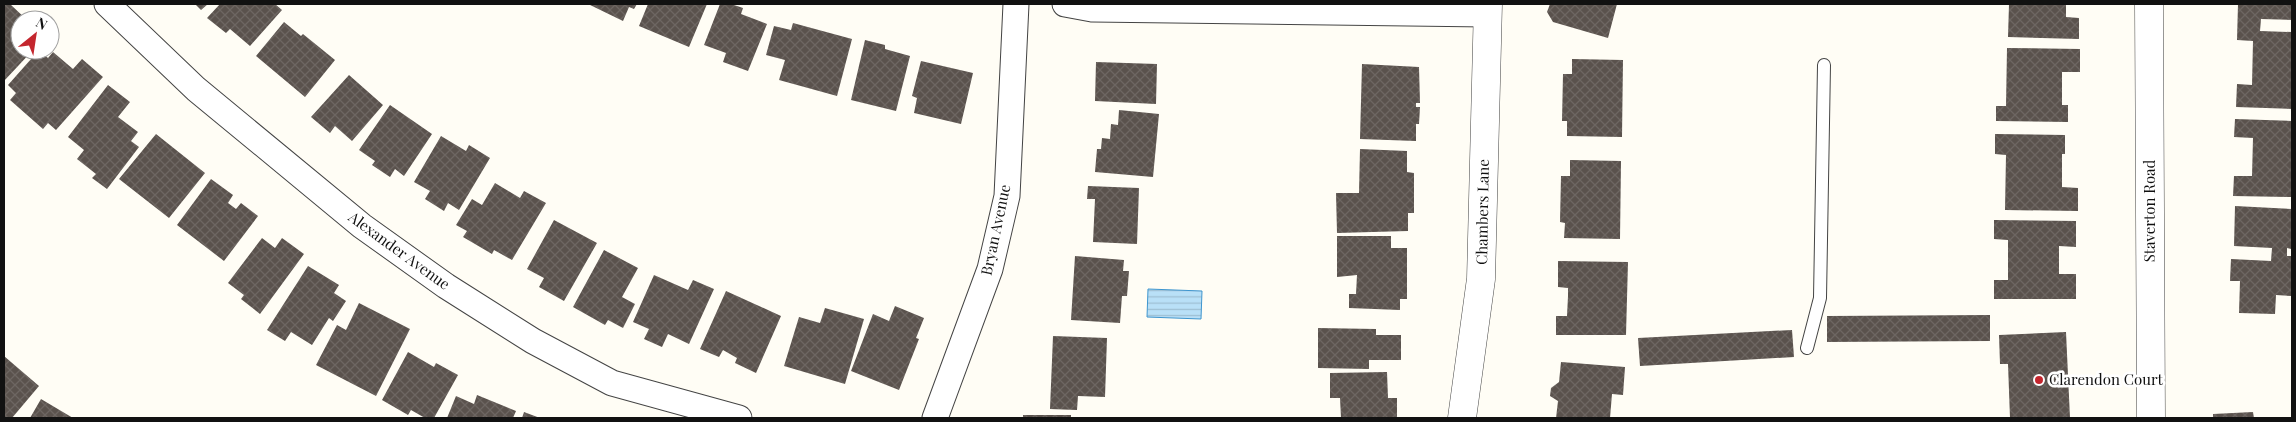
<svg xmlns="http://www.w3.org/2000/svg" width="2296" height="422" viewBox="0 0 2296 422" font-family="'Playfair Display',serif">
  <style>
    .water { fill: url(#water-rules); stroke: #3f96cf }
    .building { fill: url(#building-cross-hatch) }
    .lines { fill: none; stroke-linecap: round; stroke-linejoin: round }
    .service-casing { stroke: #444; stroke-width: 14 }
    .minor-casing { stroke: #444; stroke-width: 27 }
    .tertiary-casing { stroke: #444; stroke-width: 29 }
    .service { stroke: #fff; stroke-width: 12 }
    .minor { stroke: #fff; stroke-width: 25 }
    .tertiary { stroke: #fff; stroke-width: 28 }
    .poi-dot { fill: #c4262e; stroke: #fff; stroke-width: 2 }
    .labels { text-anchor: middle; stroke-width: 5; stroke-linejoin: round; paint-order: stroke }
    .street-label { font-size: 15px; fill: #111; stroke: #fff }
    .poi-label { font-size: 15px; fill: #111; stroke: #fff; text-anchor: start }
  </style>
  <defs>
    <pattern id="water-rules" width="6" height="5" patternUnits="userSpaceOnUse" patternTransform="scale(1.25)"><rect width="6" height="5" fill="#b9e0f7"/><path d="M0 2.5h6" fill="none" stroke="#9ebfd3"/></pattern>
    <pattern id="building-cross-hatch" width="8" height="8" patternUnits="userSpaceOnUse" patternTransform="scale(1.25)"><rect width="8" height="8" fill="#5a524d"/><path d="M0 0l8 8M0 8l8-8" fill="none" stroke="#6d6662"/></pattern>
  </defs>
  <rect width="100%" height="100%" fill="#fffdf5"/>
  <path class="water" d="M1148,289L1202,291L1201,319L1147,317Z"/>
  <path class="building" d="M4,4H10L27,20H20V50H33L4,81Z
    M195,4H208L201,10Z
    M220,4H275L282,10L250,46L230,29L226,33L207,18Z
    M588,4H637L634,9L629,7L623,21Z
    M648,4H707L689,47L639,26Z
    M720,4H731L743,8L741,14L767,24L748,71L723,62L726,53L704,45Z
    M1550,4H1617L1608,38L1553,22L1547,12Z
    M2009,4H2066V17L2079,18V39L2008,37Z
    M2238,4H2292V20L2261,19L2260,31L2292,32V109L2236,107L2237,84L2252,85L2253,41L2237,40Z
    M284,22L301,36L303,34L335,60L305,97L256,56Z
    M793,23L852,39L837,96L779,80L785,60L766,55L774,26L791,30Z
    M865,40L885,45V49L910,56L896,111L851,100Z
    M2007,48L2080,49V72H2062V105H2068V122L1996,121V106H2006Z
    M39,50L48,58L53,52L73,69L82,59L103,77L56,130L48,123L43,129L10,100L16,93L8,85Z
    M1572,59L1623,60L1622,137L1567,136V121H1562L1563,74H1572Z
    M921,61L973,73L961,124L914,113L917,98L912,96Z
    M1096,62L1157,64L1156,104L1095,101Z
    M1362,64L1419,67L1420,103H1416V107H1420L1419,124H1416V141L1360,139Z
    M349,75L383,105L352,141L335,126L330,133L311,117Z
    M108,85L130,102L118,117L138,132L131,141L139,147L107,189L92,178L96,174L77,159L84,150L68,137Z
    M390,105L432,134L404,176L395,169L390,177L372,165L375,161L359,150Z
    M1119,110L1159,114L1153,177L1095,172L1097,149H1101L1102,138L1110,139L1111,124L1118,125Z
    M2235,119L2292,121V197L2233,196L2234,176H2252L2253,138L2234,137Z
    M156,134L205,173L169,218L119,179Z
    M1995,134L2065,135V154H2062V187L2078,188V211L2005,210L2006,155L1995,154Z
    M441,136L466,151L469,145L490,158L459,210L448,203L444,211L425,199L430,191L414,182Z
    M1360,149L1407,151V172L1414,173V213H1408V231L1337,233L1336,193H1359Z
    M1570,160L1621,161L1620,239L1564,238L1565,223L1560,222L1561,176H1570Z
    M211,179L233,195L228,203L236,209L241,203L258,216L224,261L177,225Z
    M495,183L520,198L524,191L546,203L512,260L494,250L492,254L463,237L467,231L456,225L472,199L482,205Z
    M1088,186L1139,188L1137,244L1093,242L1095,199H1087Z
    M2235,206L2292,209L2291,249L2287,248V256H2292V296L2276,295L2275,314L2239,313L2240,281H2230L2231,259L2271,261L2272,248L2234,246Z
    M554,220L597,243L564,301L539,287L544,278L527,269Z
    M1994,220L2076,221V247L2059,246V274H2076V299H1994V280H2008V240L1994,239Z
    M1337,236H1391V248H1407V299H1400V310L1349,308V294H1356L1357,275L1337,277Z
    M262,238L275,248L282,238L304,254L260,314L241,299L244,295L228,283Z
    M604,250L638,268L622,297L635,304L623,328L608,320L605,325L573,307Z
    M1075,256L1124,260L1123,271H1129L1127,296H1122L1120,323L1071,320Z
    M1558,261L1628,262L1626,335H1556V316H1567L1568,296V288L1558,287Z
    M308,266L339,285L334,293L346,301L333,321L329,318L312,345L291,332L285,341L267,330Z
    M654,275L688,290L693,280L714,289L689,344L668,334L662,347L644,339L649,329L633,322Z
    M726,291L781,316L756,373L735,363L737,358L723,350L719,357L700,349Z
    M359,303L410,329L376,396L316,365L337,325L346,330Z
    M895,306L924,318L916,338L919,339L899,390L851,371L873,314L889,321Z
    M825,308L864,319L845,384L784,366L799,317L820,323Z
    M1990,315V341L1827,342V316Z
    M1318,328L1376,329V335H1401V360H1369V369L1318,368Z
    M1792,330L1794,357L1640,366L1638,338Z
    M2066,332L2070,418H2010L2008,364H2000L1999,335Z
    M1053,336L1107,338L1105,397L1078,396L1077,410L1050,409Z
    M408,352L434,367L436,363L458,375L434,418H425L411,410L408,415L382,400Z
    M4,356L39,386L12,418H4Z
    M1561,362L1625,367L1623,395L1612,394L1610,418H1556L1558,401L1550,396L1551,388L1559,382Z
    M1387,372L1388,398H1397V418H1341L1340,398H1330V373Z
    M477,395L516,411L513,418H447L456,396L474,404Z
    M41,399L73,418H30Z
    M524,412L540,418H522Z
    M2253,412L2254,418H2213V414Z
    M1023,415H1071V418H1023Z"/>
  <g class="lines">
    <defs>
      <path id="service" d="M1807,348L1820,298L1824,65"/>
      <path id="minor" d="M107,4L196,89L362,226L446,286L533,341L612,383L739,418
        M1065,4L1092,9L1487,14
        M935,418L990,269L1007,196L1016,4"/>
      <path id="tertiary" d="M2149,4L2151,418
        M1462,418L1481,279L1488,4"/>
    </defs>
    <use href="#service" class="service-casing"/>
    <use href="#minor" class="minor-casing"/>
    <use href="#tertiary" class="tertiary-casing"/>
    <use href="#service" class="service"/>
    <use href="#minor" class="minor"/>
    <use href="#tertiary" class="tertiary"/>
  </g>
  <circle class="poi-dot" cx="2039" cy="380" r="5"/>
  <g class="labels">
    <g class="street-label">
      <text transform="translate(2150 211) rotate(-90)" y="5">Staverton Road</text>
      <text transform="translate(1483 212) rotate(-89)" y="5">Chambers Lane</text>
      <text transform="translate(996 230) rotate(-78)" y="5">Bryan Avenue</text>
      <text transform="translate(399 251) rotate(36)" y="5">Alexander Avenue</text>
    </g>
    <g class="poi-label">
      <text x="2049" y="385">Clarendon Court</text>
    </g>
  </g>
  <rect width="2296" height="422" fill="none" stroke="#111111" stroke-width="10"/>
  <g transform="translate(35 35) rotate(30)"><circle r="24" fill="#ffffff" stroke="#a0a0a0"/>
  <path d="M0-4L9 19L0 12L-9 19Z" fill="#c4262e"/>
  <text y="-8" font-size="14" font-weight="bold" text-anchor="middle" fill="#111111">N</text>
  </g>
</svg>
